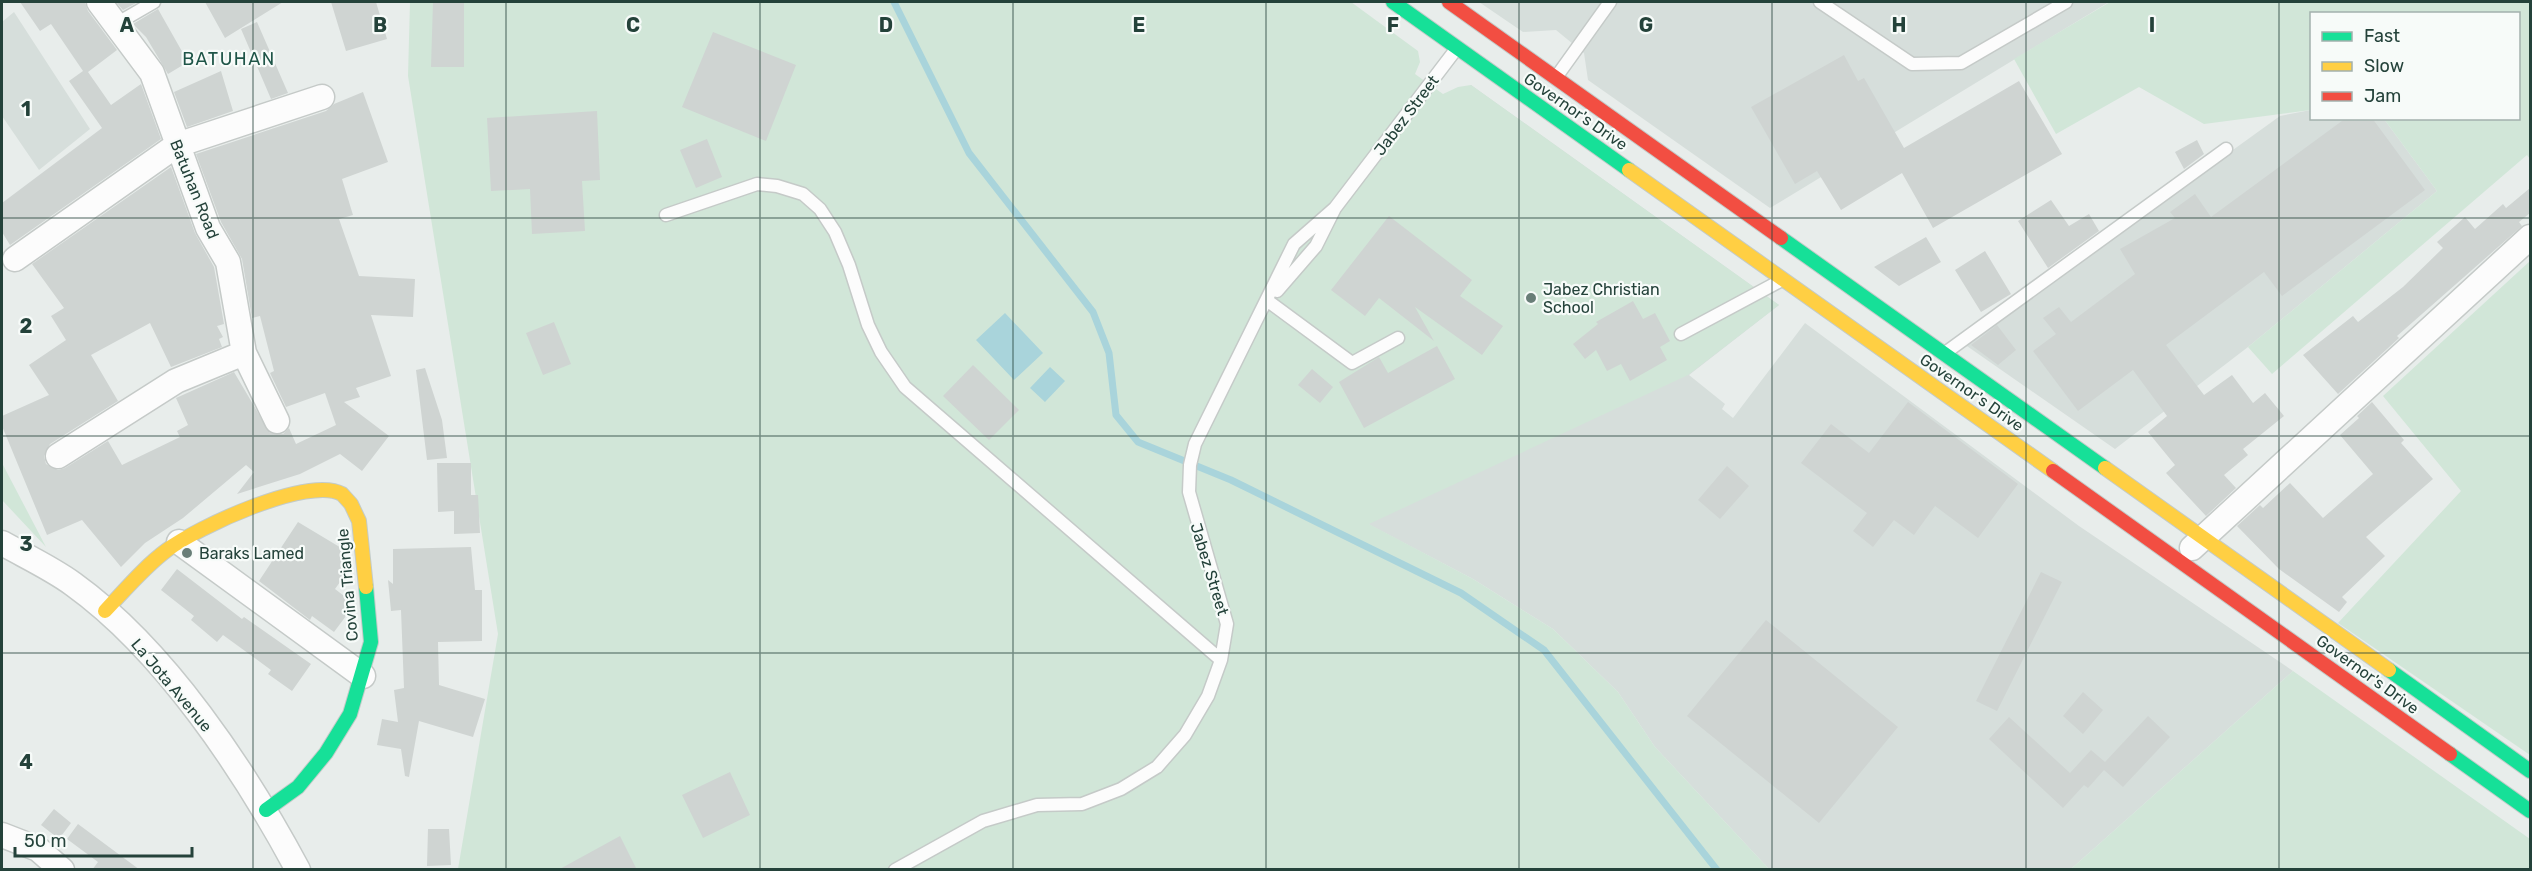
<svg xmlns="http://www.w3.org/2000/svg" width="2532" height="871" viewBox="0 0 2532 871" font-family="Rubik,sans-serif">
  <style>
    .built { fill: #d6dedb }
    .green { fill: #d1e6d8 }
    .water { fill: #a9d4db }
    .lines { fill: none; stroke-linecap: round; stroke-linejoin: round }
    .stream { stroke: #a9d4db; stroke-width: 7 }
    .building { fill: #cfd4d2 }
    .lane-casing { stroke: #c5cac8; stroke-width: 15 }
    .street-casing { stroke: #c5cac8; stroke-width: 27 }
    .fast-casing { stroke: #c3cbc8; stroke-width: 16 }
    .slow-casing { stroke: #c3cbc8; stroke-width: 16 }
    .jam-casing { stroke: #c3cbc8; stroke-width: 16 }
    .lane { stroke: #fcfcfc; stroke-width: 12 }
    .street { stroke: #fcfcfc; stroke-width: 24 }
    .fast { stroke: #16e098; stroke-width: 14 }
    .slow { stroke: #ffcf43; stroke-width: 14 }
    .jam { stroke: #f24e42; stroke-width: 14 }
    .grid { fill: none; stroke: #24423a; stroke-width: 1.5; stroke-opacity: 0.55 }
    .poi-dot { fill: #697e78; stroke: #f7fbf9; stroke-width: 2 }
    .labels { text-anchor: middle; stroke-width: 4.5; stroke-linejoin: round; paint-order: stroke }
    .street-label { font-size: 16px; fill: #24423a; stroke: #f7fbf9 }
    .poi-label { font-size: 16px; fill: #24423a; stroke: #f7fbf9; text-anchor: start }
    .neighbourhood-label { font-size: 18px; letter-spacing: 1.5px; fill: #1f5548; stroke: #f7fbf9 }
    .grid-label { font-size: 20px; text-anchor: middle; font-weight: bold; fill: #24423a; stroke: #f7fbf9; stroke-width: 4.5; stroke-linejoin: round; paint-order: stroke }
  </style>
  <rect width="100%" height="100%" fill="#e8edeb"/>
  <path class="built" d="M1479,2H2109L1770,208L1588,80L1584,53L1556,30L1523,32Z
    M14,12L90,129L39,170L2,116V22Z
    M1471,85L1779,305L1689,375L1725,404L1722,409L1733,418L1805,323L2079,526L2293,671L2071,869H1769L1655,747L1618,692L1553,629L1473,579L1368,524Z
    M2311,110L2312,118L2384,119L2437,191L2248,347L2115,449L1964,344L2280,116Z"/>
  <path class="green" d="M410,2H1351L1418,51L1420,62L1415,74L1443,94L1458,87L1471,85L1779,305L1688,375L1369,524L1473,579L1553,629L1618,692L1655,747L1769,869H458L498,634L408,76Z
    M2110,2H2530V159L2527,155L2272,374L2248,347L2437,191L2384,119L2518,118V14H2312L2311,110L2204,124L2139,87L2056,134L2014,59Z
    M2530,261V755L2338,623L2461,491L2383,396Z
    M2,463L46,547L2,500Z
    M2293,671L2530,839V869H2071Z"/>
  <path class="water" d="M1005,313L1043,353L1014,380L976,340Z
    M1050,367L1065,381L1045,402L1030,388Z"/>
  <g class="lines">
    <path class="stream" d="M894,2L969,153L1093,312L1109,353L1116,415L1138,442L1231,480L1461,593L1544,650L1717,870"/>
  </g>
  <path class="building" d="M20,2H85L88,11L117,50L88,72L111,105L141,84L161,139L10,245L2,232V203L102,128L69,81L83,71L51,24L40,31Z
    M116,2H138L123,10Z
    M205,2H283L225,38Z
    M331,2H376L387,39L346,51Z
    M433,2H464V67H431Z
    M158,9L188,62L168,74L146,37L133,24Z
    M257,22L288,93L271,99L241,29Z
    M713,32L796,65L766,141L682,107Z
    M1844,55L1858,81L1864,78L1904,148L2019,81L2062,154L1933,228L1902,173L1841,210L1817,171L1795,184L1751,107Z
    M221,71L233,111L187,127L174,92Z
    M363,92L388,162L342,179L353,215L339,219L359,276L415,279L413,317L371,315L391,376L356,388L360,397L344,402L389,436L362,471L340,454L300,474L237,494L254,472L246,465L183,518L145,543L121,567L82,520L47,535L2,426V416L49,395L29,365L66,340L51,316L64,308L32,264L171,167L195,233L214,267L224,324L217,326L223,337L219,339L222,347L171,367L150,323L91,355L118,401L50,444L44,456L46,464L58,470L65,468L108,441L122,465L180,437L177,431L188,425L176,398L234,372L270,433L283,434L289,428L296,444L336,425L325,393L286,407L270,373L274,371L260,316L252,318L242,259L221,222L196,154L326,111L334,104Z
    M597,111L600,180L582,181L585,231L532,234L530,189L491,191L487,118Z
    M2346,118H2372L2425,190L2282,296L2264,272L2166,345L2204,395L2232,375L2253,403L2265,393L2284,416L2243,449L2248,455L2224,475L2236,488L2206,516L2166,473L2175,465L2148,432L2167,416L2133,370L2078,411L2033,351L2056,334L2043,318L2059,307L2071,322L2135,274L2120,249L2175,218L2170,212L2195,194L2211,217Z
    M707,139L722,177L696,188L680,150Z
    M2197,140L2204,154L2184,169L2175,152Z
    M2530,188V213L2519,222L2522,226L2397,336L2399,338L2338,394L2303,355L2353,316L2358,322L2403,287L2443,248L2437,242L2465,217L2475,229L2503,204L2506,208Z
    M2051,200L2069,226L2089,214L2099,231L2048,268L2018,221Z
    M1389,216L1472,280L1460,296L1503,326L1482,355L1415,307L1434,341L1379,298L1365,316L1331,290Z
    M1926,237L1941,262L1899,286L1874,267Z
    M1985,251L2011,294L1981,312L1955,270Z
    M1633,301L1643,319L1655,313L1670,341L1660,347L1667,360L1630,381L1621,364L1607,371L1596,350L1585,359L1573,344L1598,324L1596,322Z
    M554,322L571,364L543,375L526,333Z
    M1997,325L2016,350L1998,365L1971,345Z
    M1437,346L1455,379L1364,428L1339,382L1379,357L1388,373Z
    M973,365L1019,410L989,440L943,396Z
    M425,368L442,420L447,458L427,460L416,370Z
    M1312,369L1333,387L1320,403L1298,385Z
    M1908,402L2018,484L1978,538L1935,506L1914,535L1894,520L1873,547L1853,531L1867,513L1801,463L1831,424L1869,453Z
    M2372,402L2404,440L2401,443L2433,479L2366,537L2385,556L2342,597L2347,602L2339,612L2279,569L2237,526L2260,505L2263,508L2290,483L2323,518L2373,474L2340,435L2359,418L2357,416Z
    M437,463H471V495H478L480,533L454,534V511L438,512Z
    M1727,466L1749,486L1720,519L1698,500Z
    M298,522L343,549L345,575L335,589L348,599L349,612L334,632L312,616L310,620L259,581Z
    M471,547L475,590H482V641L438,642L439,685L485,699L473,737L419,721L409,777L405,776L401,749L377,745L382,719L398,722L394,690L404,688L401,610L391,611L388,580L393,584V549Z
    M177,569L242,619L244,617L311,664L292,691L268,674L271,670L223,635L217,642L191,620L194,616L161,590Z
    M2041,572L2062,582L1997,711L1976,701Z
    M1766,620L1898,727L1819,823L1687,716Z
    M2083,692L2103,710L2083,734L2063,716Z
    M2148,716L2170,737L2123,787L2104,770L2088,788L2084,785L2063,808L1989,739L2009,717L2070,773L2091,750L2105,762Z
    M730,772L750,815L703,838L682,795Z
    M54,809L71,823L59,839L41,825Z
    M78,824L140,870H92L98,862L67,839Z
    M428,829H449L451,865L427,866Z
    M620,836L637,870H558Z"/>
  <g class="lines">
    <defs>
      <path id="lane" d="M1820,2L1912,64L1961,63L2066,2
        M116,24L154,2
        M1557,76L1610,2
        M666,215L757,184L777,186L803,194L820,209L835,232L849,265L868,325L881,352L905,387L1221,660
        M1277,291L1316,246L1335,208L1457,48
        M1268,301L1352,363L1398,338
        M1681,334L1780,281
        M1945,353L2226,149
        M895,870L983,821L1037,805L1082,804L1121,789L1157,767L1185,735L1208,696L1221,660L1227,624L1189,492L1190,465L1195,444L1294,244L1335,208"/>
      <path id="street" d="M99,2L152,73L208,228L228,262L244,353L277,421
        M15,259L177,145L322,97
        M58,456L176,381L244,353
        M179,542L363,676
        M2,543C25,556 51,568 73,584C165,650 245,771 298,870
        M2192,548L2530,237
        M2,835L38,849L62,870"/>
      <path id="fast" d="M1393,2L1629,170
        M1781,238L2105,468
        M2389,670L2530,771
        M2450,754L2530,811
        M266,810L298,787L326,753L350,714L371,642L366,587"/>
      <path id="slow" d="M1629,170L2053,471
        M2105,468L2389,670
        M105,611C125,590 144,567 167,550C196,528 309,475 342,494L351,504L359,521L366,587"/>
      <path id="jam" d="M1449,2L1781,238
        M2053,471L2450,754"/>
    </defs>
    <use href="#lane" class="lane-casing"/>
    <use href="#street" class="street-casing"/>
    <use href="#fast" class="fast-casing"/>
    <use href="#slow" class="slow-casing"/>
    <use href="#jam" class="jam-casing"/>
    <use href="#lane" class="lane"/>
    <use href="#street" class="street"/>
    <use href="#fast" class="fast"/>
    <use href="#slow" class="slow"/>
    <use href="#jam" class="jam"/>
  </g>
  <path class="grid" d="M253,2V870M506,2V870M760,2V870M1013,2V870M1266,2V870M1519,2V870M1772,2V870M2026,2V870M2279,2V870M2,218H2530M2,436H2530M2,653H2530"/>
  <g class="poi-dot">
    <circle cx="1531" cy="298" r="6"/>
    <circle cx="187" cy="553" r="6"/>
  </g>
  <g class="labels">
    <g class="street-label">
      <text transform="translate(1576 111) rotate(35)" y="6">Governor's Drive</text>
      <text transform="translate(1406 115) rotate(-53)" y="6">Jabez Street</text>
      <text transform="translate(195 189) rotate(68)" y="6">Batuhan Road</text>
      <text transform="translate(1972 392) rotate(35)" y="6">Governor's Drive</text>
      <text transform="translate(1210 569) rotate(73)" y="6">Jabez Street</text>
      <text transform="translate(347 585) rotate(-95)" y="6">Covina Triangle</text>
      <text transform="translate(2368 674) rotate(36)" y="6">Governor's Drive</text>
      <text transform="translate(172 685) rotate(50)" y="6">La Jota Avenue</text>
    </g>
    <g class="poi-label">
      <text x="1543" y="295">Jabez Christian<tspan x="1543" dy="18">School</tspan></text>
      <text x="199" y="559">Baraks Lamed</text>
    </g>
    <g class="neighbourhood-label">
      <text x="229" y="65">BATUHAN</text>
    </g>
  </g>
  <g class="grid-label">
    <text x="127" y="32">A</text>
    <text x="380" y="32">B</text>
    <text x="633" y="32">C</text>
    <text x="886" y="32">D</text>
    <text x="1139" y="32">E</text>
    <text x="1393" y="32">F</text>
    <text x="1646" y="32">G</text>
    <text x="1899" y="32">H</text>
    <text x="2152" y="32">I</text>
    <text x="26" y="116">1</text>
    <text x="26" y="333">2</text>
    <text x="26" y="551">3</text>
    <text x="26" y="769">4</text>
  </g>
  <rect width="2532" height="871" fill="none" stroke="#24423a" stroke-width="6"/>
  <rect x="2310" y="12" width="210" height="108" fill="#f7fbf9" stroke="#a3b1ad" stroke-width="1.5"/>
  <rect x="2322" y="32" width="30" height="9" fill="#16e098" stroke="#a3b1ad" stroke-width="1.5"/>
  <text x="2364" y="42" font-size="18" fill="#24423a">Fast</text>
  <rect x="2322" y="62" width="30" height="9" fill="#ffcf43" stroke="#a3b1ad" stroke-width="1.5"/>
  <text x="2364" y="72" font-size="18" fill="#24423a">Slow</text>
  <rect x="2322" y="92" width="30" height="9" fill="#f24e42" stroke="#a3b1ad" stroke-width="1.5"/>
  <text x="2364" y="102" font-size="18" fill="#24423a">Jam</text>
  <path d="M15 847v9h177v-9" fill="none" stroke="#24423a" stroke-width="3"/>
  <text x="24" y="847" font-size="18" fill="#24423a" stroke="#f7fbf9" stroke-width="4.5" paint-order="stroke">50 m</text>
</svg>
